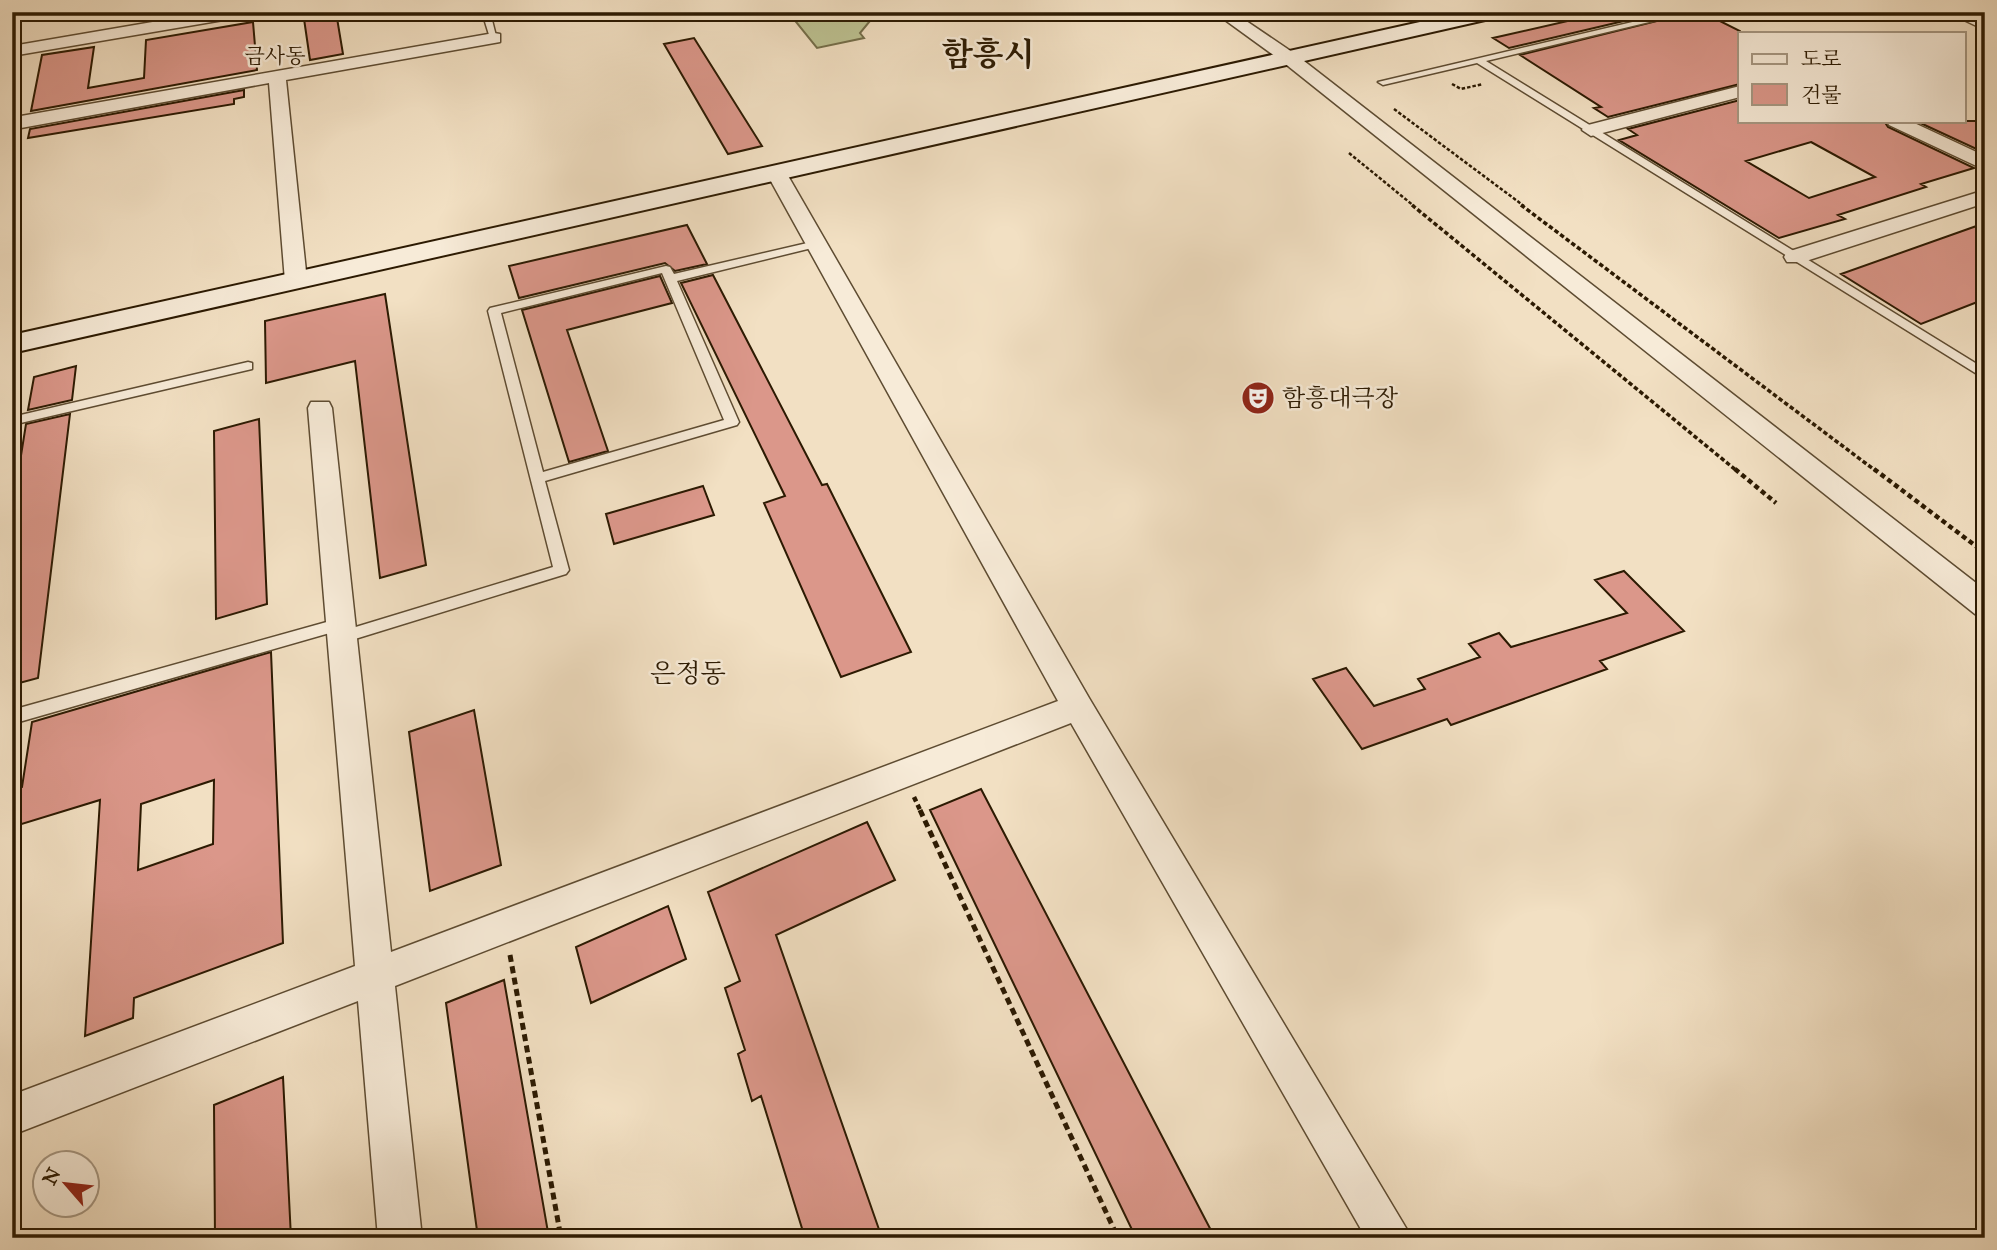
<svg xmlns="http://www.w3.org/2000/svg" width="1997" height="1250" viewBox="0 0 1997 1250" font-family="'IM FELL Great Primer','Noto Serif KR',serif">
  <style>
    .green { fill: #bdc292; stroke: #746e4a; stroke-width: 2 }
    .building { fill: #db978a; stroke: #2c1a02; stroke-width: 2; fill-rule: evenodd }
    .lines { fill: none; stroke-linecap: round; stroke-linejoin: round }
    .lane-casing { stroke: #5e4c32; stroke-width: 3 }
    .street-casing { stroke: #5e4c32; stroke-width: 3 }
    .secondary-casing { stroke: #2c1a02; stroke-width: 4 }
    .path-far3 { stroke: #2c1a02; stroke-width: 2.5; stroke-dasharray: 3.5 2; stroke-linecap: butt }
    .path-far2 { stroke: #2c1a02; stroke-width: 3.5; stroke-dasharray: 4.5 2.5; stroke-linecap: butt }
    .path-far1 { stroke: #2c1a02; stroke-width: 4.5; stroke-dasharray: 5 3.5; stroke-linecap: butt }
    .path { stroke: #2c1a02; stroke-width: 5; stroke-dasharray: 7 4.5; stroke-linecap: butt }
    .lane { fill: #f7ebd8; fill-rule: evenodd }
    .street { fill: #f7ebd8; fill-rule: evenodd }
    .secondary { fill: #f7ebd8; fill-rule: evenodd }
    .labels { text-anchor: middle; stroke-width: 5; stroke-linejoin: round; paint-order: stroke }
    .far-neighbourhood-label { font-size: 21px; fill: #2c1a02; stroke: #f7ebd8 }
    .poi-label { font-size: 24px; fill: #2c1a02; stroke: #f7ebd8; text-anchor: start }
    .neighbourhood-label { font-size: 26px; fill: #2c1a02; stroke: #f7ebd8 }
    .far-town-label { font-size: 32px; font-weight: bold; fill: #2c1a02; stroke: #f7ebd8 }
  </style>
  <rect width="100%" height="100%" fill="#f2e0c3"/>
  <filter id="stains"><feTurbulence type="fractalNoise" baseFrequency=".00286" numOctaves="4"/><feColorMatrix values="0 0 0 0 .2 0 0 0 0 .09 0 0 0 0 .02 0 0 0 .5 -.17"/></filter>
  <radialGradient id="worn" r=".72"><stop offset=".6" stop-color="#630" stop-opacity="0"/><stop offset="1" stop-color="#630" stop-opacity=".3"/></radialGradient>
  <path class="green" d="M788,12H895L874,16L860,33L864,38L817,48Z"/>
  <path class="building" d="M303,12H336L343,54L310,60Z
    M1607,12H1662L1509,48L1493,38Z
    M1693,12H1702L1740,31V84L1608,117L1594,108L1601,107L1520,55Z
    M253,22L257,70L31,111L42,55L94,47L88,88L144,78L146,40Z
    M694,38L762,146L728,154L664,44Z
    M244,90V97L234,99V104L28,138L30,129Z
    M1740,100V121H1884L1888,127L1974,168L1921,184L1926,187L1838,215L1845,219L1779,238L1619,140L1637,135L1628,129ZM1811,142L1875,177L1809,198L1746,161Z
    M1916,121H1985V153Z
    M1985,223V299L1921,324L1841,274Z
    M687,225L707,264L675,271L665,263L519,298L509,266Z
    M713,275L822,485L827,484L911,652L841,677L764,503L785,496L681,283Z
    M660,276L672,303L567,330L608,451L569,462L522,310Z
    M385,294L426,565L380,578L355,361L266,383L265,321Z
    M76,366L72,400L28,410L34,377Z
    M70,414L38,678L12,685V512L26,424Z
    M259,419L267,604L216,619L214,431Z
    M703,486L714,515L614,544L606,514Z
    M1624,571L1684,631L1600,661L1607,669L1451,725L1447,719L1362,749L1313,679L1346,668L1374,706L1425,689L1418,679L1480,657L1469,644L1499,633L1511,647L1627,613L1595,580Z
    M271,652L283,943L134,998L133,1018L85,1036L100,800L12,827V790L22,787L32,722ZM214,780L213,844L138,870L141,804Z
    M474,710L501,865L430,891L409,732Z
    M981,789L1215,1238H1136L930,810Z
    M867,822L895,880L776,935L882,1238H805L761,1096L752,1101L738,1054L745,1050L725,988L740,981L708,892Z
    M668,906L686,959L591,1003L576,947Z
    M504,980L549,1238H478L446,1003Z
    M283,1077L291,1238H215L214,1105Z"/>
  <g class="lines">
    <defs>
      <path id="lane" d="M482,12H490L497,40L490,38Z
        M1675,12H1691L1486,61L1985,369V379L1477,63L1383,85L1378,82Z
        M816,241L820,242V246L677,281L739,422L737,425L545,481L569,570L566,574L342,643L336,641L334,637L336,633L553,567L488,311L490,308L666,266L670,267L674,274ZM662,273L724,420L543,472L501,313Z
        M248,362L252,363V369L12,425V417Z
        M341,618L347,620L349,624L347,628L12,724V710Z"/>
      <path id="street" d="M211,12H249L241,17L12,56V46Z
        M1214,12H1233L1295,54L1985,590V617L1975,614L1283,62Z
        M1947,12H1969L1985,19V30Z
        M494,33L500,34V42L286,80L307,281L296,288L285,281L269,83L21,128L12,123L14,118L21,116Z
        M1740,86V97L1591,136L1582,130L1584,126Z
        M1887,121H1910L1985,156V170L1889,125Z
        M777,168L787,174L1089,698L1412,1238H1366L1071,723L395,986L422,1238H378L358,1001L12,1135V1095L355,966L308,408L311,402H329L332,408L391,952L1058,701L767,174Z
        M1985,190V203L1803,262H1787L1784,257L1787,252Z"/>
      <path id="secondary" d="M1465,12H1504L1494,18L12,353V335Z"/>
    </defs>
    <use href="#lane" class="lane-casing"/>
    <use href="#street" class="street-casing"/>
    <use href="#secondary" class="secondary-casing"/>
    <path class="path-far3" d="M778,12L784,19L814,12
      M1452,84L1461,89L1483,84
      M1394,109L1524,206
      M1349,153L1414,206"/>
    <path class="path-far2" d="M1412,205L1737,471
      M1521,205L1876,471"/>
    <path class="path-far1" d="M1735,469L1776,503
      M1874,469L1985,553
      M914,797L921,812"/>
    <path class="path" d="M920,810L1118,1238
      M510,955L561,1238"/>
    <use href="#lane" class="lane"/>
    <use href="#street" class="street"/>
    <use href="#secondary" class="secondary"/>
  </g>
  <defs>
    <symbol id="theatre-disc" viewBox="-11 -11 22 22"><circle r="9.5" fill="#8f2418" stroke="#f7ebd8"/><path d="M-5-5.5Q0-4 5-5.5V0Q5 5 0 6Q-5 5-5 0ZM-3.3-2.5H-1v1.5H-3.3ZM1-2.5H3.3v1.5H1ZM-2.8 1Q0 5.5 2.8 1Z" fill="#fff"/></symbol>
  </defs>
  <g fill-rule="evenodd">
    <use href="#theatre-disc" x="1239" y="379" width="38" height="38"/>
  </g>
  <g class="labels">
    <g class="far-neighbourhood-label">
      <text x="275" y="63">금사동</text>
    </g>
    <g class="poi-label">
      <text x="1282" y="406">함흥대극장</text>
    </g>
    <g class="neighbourhood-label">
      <text x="688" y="682">은정동</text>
    </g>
    <g class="far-town-label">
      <text x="988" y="65">함흥시</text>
    </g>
  </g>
  <rect width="1997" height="1250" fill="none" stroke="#f2e0c3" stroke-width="42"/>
  <rect x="14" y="14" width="1969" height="1222" fill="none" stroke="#2c1a02" stroke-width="3.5"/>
  <rect x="21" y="21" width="1955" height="1208" fill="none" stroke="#2c1a02" stroke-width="2"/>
  <rect x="1738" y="32" width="228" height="91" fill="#f7ebd8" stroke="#a69782" stroke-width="2"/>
  <rect x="1752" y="54" width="35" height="10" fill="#f7ebd8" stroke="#a69782" stroke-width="2"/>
  <text x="1801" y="66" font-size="21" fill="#2c1a02">도로</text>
  <rect x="1752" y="84" width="35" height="21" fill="#db978a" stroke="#a69782" stroke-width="2"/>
  <text x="1801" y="102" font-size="21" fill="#2c1a02">건물</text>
  <g transform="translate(66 1184) rotate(298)"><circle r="33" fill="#f7ebd8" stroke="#a69782" stroke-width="2"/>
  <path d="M0-5L12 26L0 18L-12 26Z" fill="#8f2418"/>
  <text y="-10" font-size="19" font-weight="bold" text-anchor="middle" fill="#2c1a02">N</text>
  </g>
  <rect width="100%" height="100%" filter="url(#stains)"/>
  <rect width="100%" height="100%" fill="url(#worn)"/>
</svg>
